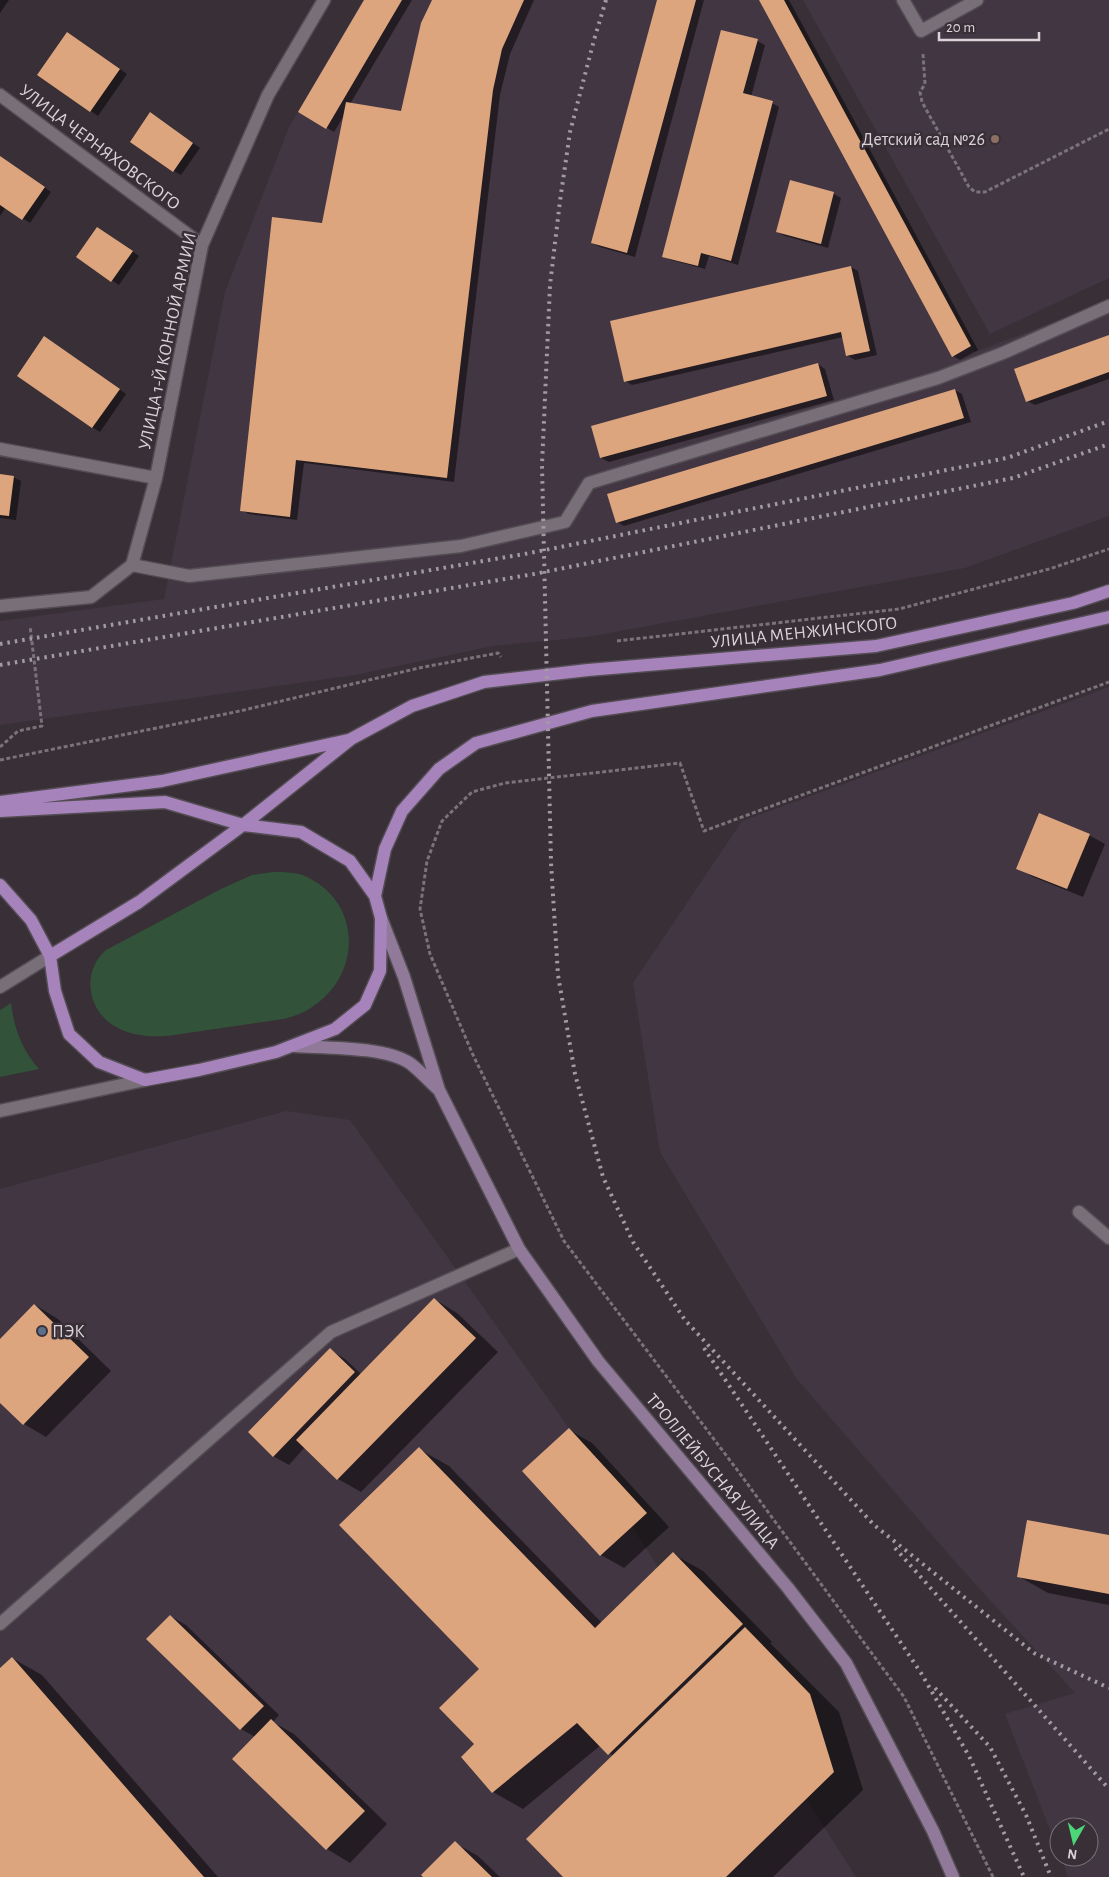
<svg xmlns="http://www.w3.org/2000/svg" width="1109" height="1877" viewBox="0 0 1109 1877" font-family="'Alegreya Sans',sans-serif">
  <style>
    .built { fill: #433643 }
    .green { fill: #325339 }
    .shadow { fill: #0007 }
    .building { fill: #dda57d }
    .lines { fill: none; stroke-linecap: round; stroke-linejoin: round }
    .service-casing { stroke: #534c53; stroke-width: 15 }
    .minor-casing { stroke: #534c53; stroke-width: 15 }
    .tertiary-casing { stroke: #534c53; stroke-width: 15 }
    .secondary-casing { stroke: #534c53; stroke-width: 15 }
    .primary-casing { stroke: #534c53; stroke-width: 15 }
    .path { stroke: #7b737a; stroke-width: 3; stroke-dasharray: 4 2.5; stroke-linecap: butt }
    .service { stroke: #796f78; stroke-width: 12 }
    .minor { stroke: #796f78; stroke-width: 12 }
    .tertiary { stroke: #796f78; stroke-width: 12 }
    .secondary { stroke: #907999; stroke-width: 12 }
    .primary { stroke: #a683ba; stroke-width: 12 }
    .rail { stroke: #a29ba1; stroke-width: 4; stroke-dasharray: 2.5 5; stroke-linecap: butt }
    .education-dot { fill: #8d6e63; stroke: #382f37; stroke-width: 2 }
    .service-dot { fill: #5c6f8a; stroke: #382f37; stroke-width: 2 }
    .labels { text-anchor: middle; stroke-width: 5; stroke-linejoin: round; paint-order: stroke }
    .poi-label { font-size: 18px; fill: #dad4d9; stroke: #382f37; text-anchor: end }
    .street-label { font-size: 18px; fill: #dad4d9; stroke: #382f37 }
  </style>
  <rect width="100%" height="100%" fill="#382f37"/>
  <path class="built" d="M363,0H784L975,352L1109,301V516L965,568L587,637L493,646L355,675L0,725V621L164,599L225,292L289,127Z
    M803,0H1109V278L990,334Z
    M1109,687V1877H1068L1061,1857H1089V1827H1059V1853L1005,1714L1075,1693L958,1565L796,1378L660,1152L633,983L742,821Z
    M286,1111L350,1120L569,1428L856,1877H0V1189Z"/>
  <path class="green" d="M273,872C284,872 296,872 307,877C362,903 362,975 312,1007C304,1013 294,1016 284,1019L167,1036C151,1037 133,1036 118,1028C88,1013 80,973 106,950L221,889L252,875Z
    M11,1003C14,1028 22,1050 39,1069L0,1077V1010Z"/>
  <path class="shadow" d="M0,0H9L0,13Z
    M365,0H412L350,104L402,113L433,0H534L510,54L500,95L454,482L304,463L297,520L249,514L241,510L323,225L345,114L334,132L300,112Z
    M658,0H704L635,257L600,247L592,243Z
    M760,0H789L978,350L960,360L953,356Z
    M75,38L127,74L98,116L38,75Z
    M757,41L765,45L751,97L772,103L779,107L738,265L709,256L705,269L671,260L663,256Z
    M158,118L200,148L181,175L174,171Z
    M0,157L51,192L30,223L6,207L0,216Z
    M790,182L834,194L841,198L828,248L785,236L777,232Z
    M98,228L139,256L119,285L77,257Z
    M851,267L858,271L877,355L855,360L848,356L843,337L632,385L625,381Z
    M1109,336V379L1035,405L1027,401Z
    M52,342L126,394L100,432L92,427Z
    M818,364L825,369L834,400L609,462L601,458Z
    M955,390L962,394L971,422L624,526L617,522Z
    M0,475L13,477L21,481L16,520L0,518Z
    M1089,835L1105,844L1083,897L1033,877L1018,868Z
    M434,1299L457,1313L498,1352L361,1492L338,1479L305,1447L289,1465L273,1456L330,1350L345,1359L361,1374Z
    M35,1305L58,1319L111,1371L46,1437L24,1424L0,1401V1341Z
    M569,1430L592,1443L669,1527L624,1568L601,1555Z
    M419,1449L449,1466L602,1623L673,1554L703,1571L772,1642L770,1643L839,1712L863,1790L773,1877H565L613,1756L601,1745L523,1809L493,1792L462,1757L476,1744L481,1669Z
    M1109,1536V1605L1048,1593L1018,1576Z
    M170,1616L186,1625L279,1715L273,1722L294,1734L387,1824L350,1863L327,1849L233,1759L255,1737L241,1729L148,1639Z
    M12,1658L42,1675L218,1877H0V1669Z
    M455,1843L478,1856L500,1877H425Z"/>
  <path class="building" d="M364,0H402L326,129L298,112Z
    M432,0H524L502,49L493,90L447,478L296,460L290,517L240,511L272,217L322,223L346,102L401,111L421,23Z
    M657,0H696L627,253L591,243Z
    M759,0H784L971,346L952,357Z
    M721,30L758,39L743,93L773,101L731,261L701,253L698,266L662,257Z
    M67,32L120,69L90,112L37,75Z
    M150,112L193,143L173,172L130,142Z
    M0,156L45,187L22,220L0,205Z
    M790,180L834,192L821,244L776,232Z
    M97,227L133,251L111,282L76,257Z
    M851,266L870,351L846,356L841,332L624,382L610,321Z
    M1109,335V372L1026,402L1014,369Z
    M44,336L120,389L92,428L17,376Z
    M818,363L827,396L600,458L591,426Z
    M955,389L964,418L616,523L607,494Z
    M0,474L14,476L9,516L0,515Z
    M1039,813L1090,834L1067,889L1016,869Z
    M434,1298L476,1338L337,1480L296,1440Z
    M34,1304L89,1357L23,1425L0,1403V1339Z
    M330,1348L355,1372L273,1457L248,1432Z
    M569,1428L647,1513L600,1556L522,1471Z
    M419,1447L595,1628L673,1552L743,1624L608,1755L577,1723L492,1793L461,1757L474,1744L439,1708L479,1669L339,1525Z
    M1027,1520L1109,1535V1594L1017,1577Z
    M170,1615L264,1706L240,1730L146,1639Z
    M745,1627L810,1694L834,1772L726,1877H563L526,1839Z
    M12,1657L204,1877H0V1668Z
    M271,1719L365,1811L326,1850L232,1759Z
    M455,1841L492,1877H423L421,1875Z"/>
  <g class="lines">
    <defs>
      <path id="service" d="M903,0L921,31L977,0
        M132,565L189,576L461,546L565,522L589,483L938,378L1003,353L1109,306
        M1079,1212L1109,1238
        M0,1624L331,1332L519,1249"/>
      <path id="minor" d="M0,95L202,245
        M0,449L156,478
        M0,606L91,597L132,565L156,478L202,245L268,95L324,0"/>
      <path id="tertiary" d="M0,987L50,956
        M0,1111L145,1080"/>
      <path id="secondary" d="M381,918L404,977L439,1090L519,1249L598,1361L788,1588L846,1663L933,1831L953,1877
        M294,1046C324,1048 386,1046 411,1064C421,1072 430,1082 439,1090"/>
      <path id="primary" d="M0,802L162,781L348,740
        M0,811L165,802L243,825L301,832L350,861L375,896L381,918L380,971L365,1005L335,1029L276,1052L199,1070L145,1080L99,1062L69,1034L55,991L50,956L31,920L0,885
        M375,896L385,849L402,811L439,769L476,743L592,711L880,670L1109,617
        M50,956L139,902L243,825L351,739L412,706L484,682L588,670L876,646L1073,603L1109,591"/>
    </defs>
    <use href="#service" class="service-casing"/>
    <use href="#minor" class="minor-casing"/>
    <use href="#tertiary" class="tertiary-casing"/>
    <use href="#secondary" class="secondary-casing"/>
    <use href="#primary" class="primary-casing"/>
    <path class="path" d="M923,54L925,84L920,92L922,102L969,187L975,192H985L1109,129
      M617,641L899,609L1049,569L1109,549
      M0,747L18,731L42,726L30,626
      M0,760L240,711L419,668L498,653L501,657
      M993,1877L904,1697L735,1467L564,1241L473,1055L430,954L420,909L427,861L442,821L472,792L505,783L680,763L704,831L1109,682"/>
    <use href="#service" class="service"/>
    <use href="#minor" class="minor"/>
    <use href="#tertiary" class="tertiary"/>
    <use href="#secondary" class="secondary"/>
    <use href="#primary" class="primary"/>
    <path class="rail" d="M606,0L594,40L570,132L560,201L550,285L542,465L551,863L558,975L575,1074L603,1177L633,1242L685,1320L874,1525L1034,1653L1109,1688
      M0,644L530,553L1007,458L1109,421
      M0,665L534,574L1013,478L1109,444
      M704,1348L921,1673L969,1756L1024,1877
      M895,1548L1109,1789
      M935,1688L990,1747L1026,1815L1051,1877"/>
  </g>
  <circle class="education-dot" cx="995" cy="139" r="5"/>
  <circle class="service-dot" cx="42" cy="1331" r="5"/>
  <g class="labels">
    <g class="poi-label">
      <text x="985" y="145">Детский сад №26</text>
      <text x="52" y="1337" text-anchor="start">ПЭК</text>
    </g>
    <g class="street-label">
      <text transform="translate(100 147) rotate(37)" y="6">УЛИЦА ЧЕРНЯХОВСКОГО</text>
      <text transform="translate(167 341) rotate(-78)" y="6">УЛИЦА 1-Й КОННОЙ АРМИИ</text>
      <text transform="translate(804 632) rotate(-6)" y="6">УЛИЦА МЕНЖИНСКОГО</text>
      <text transform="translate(713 1471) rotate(50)" y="6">ТРОЛЛЕЙБУСНАЯ УЛИЦА</text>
    </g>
  </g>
  <g transform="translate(1074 1842) rotate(188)"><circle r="24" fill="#382f37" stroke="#797178"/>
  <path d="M0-4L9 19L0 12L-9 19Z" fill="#4cd677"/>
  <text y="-8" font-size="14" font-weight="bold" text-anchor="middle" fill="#dad4d9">N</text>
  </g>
  <path d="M939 32v8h100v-8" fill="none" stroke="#dad4d9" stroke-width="2.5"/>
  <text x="946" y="32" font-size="15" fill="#dad4d9" stroke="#382f37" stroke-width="4" paint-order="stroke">20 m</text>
</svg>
